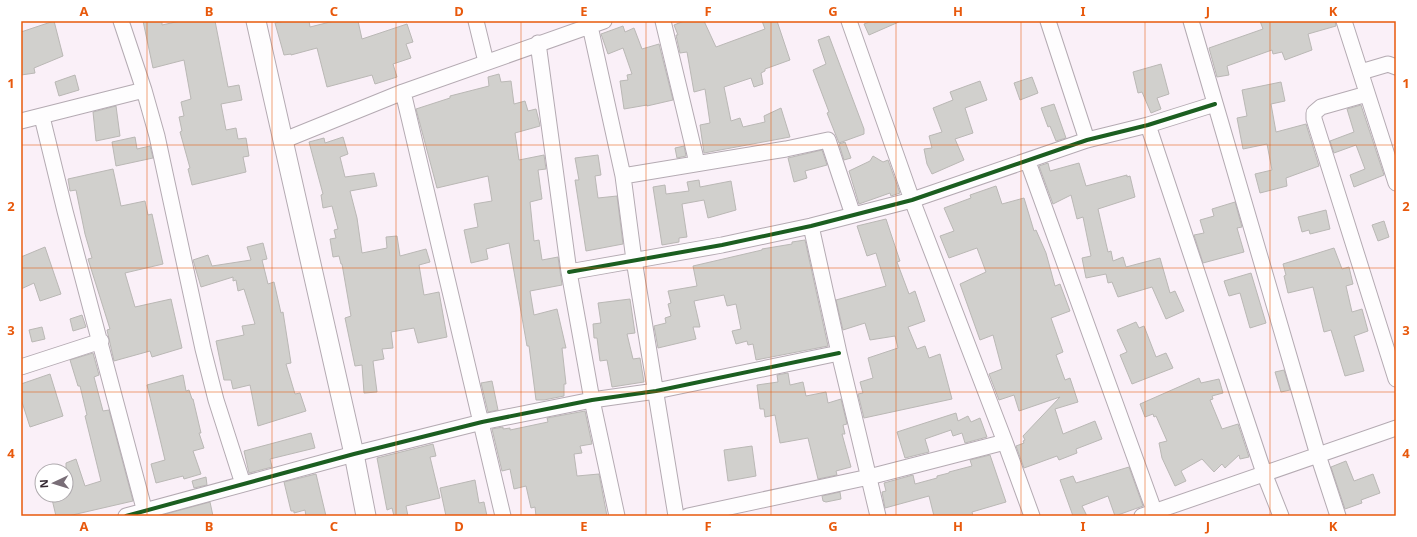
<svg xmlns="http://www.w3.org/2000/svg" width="1417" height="537" viewBox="0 0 1417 537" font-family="'Noto Sans',sans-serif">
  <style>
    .building { fill: #d1d0cd; stroke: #bab8b5 }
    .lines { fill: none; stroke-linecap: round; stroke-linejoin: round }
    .minor-casing { stroke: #b4aab2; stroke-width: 17 }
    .tertiary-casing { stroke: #b4aab2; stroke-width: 21 }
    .minor { stroke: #fefdfe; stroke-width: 15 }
    .tertiary { stroke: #fefdfe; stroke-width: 19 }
    .cycleway-casing { stroke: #fff; stroke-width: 6 }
    .cycleway { stroke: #1b5e20; stroke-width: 4 }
    .grid { fill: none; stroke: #e8590c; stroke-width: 1; stroke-opacity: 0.55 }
    .neatline { fill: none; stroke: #e8590c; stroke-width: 1.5 }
    .grid-label { font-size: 13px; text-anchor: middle; font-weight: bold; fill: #e8590c }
  </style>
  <rect width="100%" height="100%" fill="#faf0f8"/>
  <path class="building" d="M54,21L63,56L34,68L35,73L21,75V32Z
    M143,21H162V25L180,21H215L228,87L239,85L242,100L221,104L226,130L236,128L238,139L246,138L249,156L243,157L246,172L192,185L188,169L190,168L180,132L182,131L179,117L184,116L181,102L191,99L184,60L153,68Z
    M285,21H309L310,27L334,21H358L362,39L407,24L413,42L406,44L411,58L393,64L397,77L375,84L372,75L327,87L317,48L291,55V54L284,55L275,23Z
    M684,21H704L716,47L765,29L762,21H777L790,60L765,69V71L761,73L763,84L754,87L751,78L724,87L731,121L740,118L743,127L765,122L764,116L781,108L790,137L704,153L700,125L710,123L705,89L694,92L687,52L680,53L676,35H678L674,25Z
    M872,21H901L869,35L864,24Z
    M1260,21H1335L1336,26L1308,34L1312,50L1285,60L1282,52L1273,54L1272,50L1227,66L1229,75L1217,77L1209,48L1263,29Z
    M623,26L625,32L634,28L642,49L659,44L673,100L647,106V105L624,109L620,81L628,80L627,75L632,74L623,48L608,54L601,34Z
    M829,36L864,129V134L839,143L827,113L829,112L813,70L826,64L818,40Z
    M1161,64L1169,94L1157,98L1161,109L1151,113L1142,92L1138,93L1133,72Z
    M499,74L501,82L511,81L514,104L525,101L528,111L536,109L539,121L540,126L515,133L519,160L544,155L546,169L538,170L542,199L530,202L534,241L539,240L542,260L558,257L562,285L530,291L534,315L557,309L566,348H562L566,384H564V396L544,400H536L529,346H527L509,243L486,249L488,259L471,263L464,230L478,227L474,204L492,201L488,176L437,188L416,109L450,98V96L489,86L488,77Z
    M75,75L79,90L59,96L55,82Z
    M1032,77L1038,93L1020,100L1014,83Z
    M980,81L987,100L965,108L973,133L955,139L964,160L932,174L927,164L924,149L932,148L929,136L942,132L933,108L953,100L950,92Z
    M1281,82L1285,101L1271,104L1276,132L1306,124L1319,166L1286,178L1287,186L1260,193L1255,174L1272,170L1267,144L1243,149L1237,118L1247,116L1242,90Z
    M1054,104L1066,138L1056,141L1050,126L1048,127L1041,108Z
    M1361,105L1384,175L1354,187L1350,175L1365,169L1356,145L1334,153L1330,141L1354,132L1347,109Z
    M116,106L120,136L96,141L93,112Z
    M135,137L137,149L150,146L153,158L116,166L112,142Z
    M343,137L348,154L340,157L345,177L374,173L377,186L350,191L357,218L362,253L387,248L386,237L397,236L400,256L426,249L430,262L419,265L424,295L439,292L447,337L418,343L414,328L391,332L393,348L382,349L384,359L373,361L377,392L364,393L362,365L355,366L345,318L351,316L342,264H341L339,256L333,257L330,239L336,238L334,230L338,229L332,206L323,208L321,195L323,194L309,142L324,138L325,143Z
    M845,142L851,158L844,160L839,144Z
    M684,146L686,156L677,158L675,148Z
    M822,150L827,165L805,171L807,178L794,182L788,158Z
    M598,155L601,175L595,176L598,198L617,196L623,244L586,251L575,180H579L575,158Z
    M873,156L883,162L888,160L900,193L891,196L890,193L859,204L849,171L870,161Z
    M1048,163L1050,171L1079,163L1086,186L1127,175V177L1130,176L1135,197L1098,209L1108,252L1111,251L1113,261L1123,257L1126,267L1160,258L1170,293L1175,291L1184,311L1166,319L1152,287L1118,297L1112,282L1108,283L1106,274L1086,278L1082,258L1091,256L1083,217L1077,219L1071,195L1053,204L1039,166Z
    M113,169L121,206L145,201L148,215L152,214L163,264L125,273L135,307L171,299L182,348L152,357L150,351L114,361L107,330L110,329L88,259L92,258L85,234L76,190L70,191L68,179Z
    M699,180L700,187L731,181L736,210L708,218L704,200L682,204L687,237L679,238V242L662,245L653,187L665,185L666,194L689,191L687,182Z
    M996,186L1002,204L1024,198L1034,231L1036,230L1046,253L1055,286L1060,284L1070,311L1051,318L1063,352L1056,355L1065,380L1070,378L1078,402L1055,409L1063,434L1095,421L1102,439L1076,449L1077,453L1059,460L1057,456L1024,468L1016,446L1024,443L1023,441L1025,440L1023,436L1060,397L1019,411L1014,395L999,400L989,374L1002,369L993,335L980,340L960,284L986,272L977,248L949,258L940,236L954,231L944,208L971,198L970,195Z
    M1235,202L1242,227L1237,228L1244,252L1203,263L1194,235L1204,233L1200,220L1214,216L1212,209Z
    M1326,210L1330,229L1310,234L1309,230L1302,232L1298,217Z
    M886,219L900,261L897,262L909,294L915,291L925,321L908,327L917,349L925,346L929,358L940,354L952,399L864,418L858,394L863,393L860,382L873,378L868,358L898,348L895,336L870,340L865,323L843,330L836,300L886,286L876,253L867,256L857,226Z
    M1384,221L1389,237L1378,241L1372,225Z
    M805,240L828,346L756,360L753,344L748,345L747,341L736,344L732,331L741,329L736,304L727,306L724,295L694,301L700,327H693L696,339L658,348L654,326L666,323L665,318L671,316L668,304L671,303L668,291L697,286L693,266L762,250V249L792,244V242Z
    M263,243L267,259L262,260L268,284L274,282L281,313L283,312L291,363L286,364L295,394L300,393L306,411L258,426L250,385L233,389L231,380H224L216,341L244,335L242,326L255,324L244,289L238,291L236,280L233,281V277L201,287L193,260L208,255L212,266L251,260L247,247Z
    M45,247L61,294L40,301L34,283L21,289V257Z
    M1334,248L1342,269L1349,267L1353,284L1346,286L1352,312L1362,309L1368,331L1354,336L1364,371L1345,376L1331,330L1324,332L1313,287L1288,293L1284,276L1286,275L1283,264Z
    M1251,273L1266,323L1250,328L1240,293L1229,296L1224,281Z
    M630,299L635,333L627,334L633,359L640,358L644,382L612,387L607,360L600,361L597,338H594L593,324L601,323L598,303Z
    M82,315L86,327L73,331L70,319Z
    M1136,322L1139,328L1144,326L1156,357L1166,353L1173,368L1132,384L1120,355L1127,352L1117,330Z
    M42,327L45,339L32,342L29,330Z
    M93,353L99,375L94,377L103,411L109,410L133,501L68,516H56L51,495H66V463L76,459L85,486L101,481L85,416L87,415L80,386H78L70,360Z
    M1284,370L1290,390L1281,392L1275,372Z
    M788,373L790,385L803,382L806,396L826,392L828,403L841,399L847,424L843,425L845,434H842L851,467L836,471L837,475L818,479L808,438L780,443L775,415L765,417L764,409H760L757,385L778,382L777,375Z
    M50,374L63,416L30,427L21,399V384Z
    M183,375L186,391L189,390L192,399H193L201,433H199L204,448L193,451L201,474L184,479L183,476L156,483L151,464L165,460L147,385Z
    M1199,378L1201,383L1219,379L1223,393L1212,396L1213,399L1210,400L1222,429L1238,424L1249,457L1240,459L1239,455L1225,468L1222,464L1214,472L1202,459L1181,471L1186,481L1175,486L1162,458L1159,443L1167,441L1156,416L1154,417L1153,414L1145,417L1140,404Z
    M492,381L498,410L488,412L481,383Z
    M585,411L592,444L580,446L582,453L574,454L577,476L599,474L607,516H536L535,507L531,508L526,486L514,489L510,469L502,471L492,429L503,427V429L510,428V430L548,422L547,418Z
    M956,413L958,421L968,416L971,422L980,418L987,437L965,443L962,433L953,436L951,430L925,439L929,452L905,458L897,432Z
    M311,433L315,448L270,459L272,467L249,473L244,451Z
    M433,444L436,456L430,457L440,498L406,506L408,516H394L392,508L387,510L377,458Z
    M752,446L756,476L728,481L724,450Z
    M990,455L1006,502L972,512L973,516H934L929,496L885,508L882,492L886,491L884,483L913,475L915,484L937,478V476L949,473V472L972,466L970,460Z
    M1346,461L1354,481L1373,474L1380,493L1361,500L1362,503L1345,509L1331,467Z
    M1129,467L1143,506L1115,516L1108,496L1082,506L1087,516H1073L1060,480L1073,476L1076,483Z
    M316,474L326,516H306L305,510L294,513V511H291L284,482Z
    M206,477L207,485L194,488L192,481Z
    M475,480L479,503L484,502L487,516H446L440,488Z
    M840,492L841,499L826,502L823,501L822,496Z
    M210,502L213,516H162V515Z"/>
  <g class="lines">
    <defs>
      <path id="minor" d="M121,21L144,90L157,136L203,349L216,400L243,484
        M476,21L486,62
        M663,21L697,163
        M849,21L912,200L1005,442L1032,516
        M1048,21L1087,140
        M1191,21L1318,455L1338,516
        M1344,21L1396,183
        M590,26L623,176L634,260L676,516
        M538,43L569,272L592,400L617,516
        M1361,72L1388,64L1396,67
        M403,92L503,516
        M1367,94L1321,107L1314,113V119L1396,379
        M42,117L65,211L146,516
        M21,121L144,90
        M1148,125L1264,473L1281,516
        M282,141L403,92L604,21
        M1028,162L1156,516
        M623,176L786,149L828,140L853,215
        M811,226L839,353L878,516
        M569,272L722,245L811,226L912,200L1087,140L1148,125L1215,104
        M21,367L101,341
        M126,516L354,454L482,422L592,400L656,391L839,353
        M688,516L869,477L1005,442
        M1142,516L1396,428"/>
      <path id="tertiary" d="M256,21L354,454L366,516"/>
    </defs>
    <use href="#minor" class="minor-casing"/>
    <use href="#tertiary" class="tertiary-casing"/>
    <use href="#minor" class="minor"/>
    <use href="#tertiary" class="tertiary"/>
    <defs>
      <path id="cycleway" d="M569,272L722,245L811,226L912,200L1087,140L1148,125L1215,104
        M126,516L354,454L482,422L592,400L656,391L839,353"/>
    </defs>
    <use href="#cycleway" class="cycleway-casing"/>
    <use href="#cycleway" class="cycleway"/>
  </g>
  <path class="grid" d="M147,21V516M272,21V516M396,21V516M521,21V516M646,21V516M771,21V516M896,21V516M1021,21V516M1145,21V516M1270,21V516M21,145H1396M21,268H1396M21,392H1396"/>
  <rect width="1417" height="537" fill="none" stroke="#ffffff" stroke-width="44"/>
  <g transform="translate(54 483) rotate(266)"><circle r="19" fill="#ffffff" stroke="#aea9ad"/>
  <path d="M0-3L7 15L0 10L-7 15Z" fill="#796e77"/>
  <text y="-6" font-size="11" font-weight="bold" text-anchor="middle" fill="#342832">N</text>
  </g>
  <rect x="22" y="22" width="1373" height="493" class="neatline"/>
  <g class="grid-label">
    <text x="84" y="16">A</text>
    <text x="209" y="16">B</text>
    <text x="334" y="16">C</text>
    <text x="459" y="16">D</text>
    <text x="584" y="16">E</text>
    <text x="708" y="16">F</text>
    <text x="833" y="16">G</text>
    <text x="958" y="16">H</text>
    <text x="1083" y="16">I</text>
    <text x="1208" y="16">J</text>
    <text x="1333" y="16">K</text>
    <text x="11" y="88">1</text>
    <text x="1406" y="88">1</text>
    <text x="11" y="211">2</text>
    <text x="1406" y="211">2</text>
    <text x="11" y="335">3</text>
    <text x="1406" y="335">3</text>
    <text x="11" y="458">4</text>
    <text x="1406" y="458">4</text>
    <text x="84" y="531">A</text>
    <text x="209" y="531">B</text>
    <text x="334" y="531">C</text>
    <text x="459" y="531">D</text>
    <text x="584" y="531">E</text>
    <text x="708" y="531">F</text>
    <text x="833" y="531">G</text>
    <text x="958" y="531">H</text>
    <text x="1083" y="531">I</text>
    <text x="1208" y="531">J</text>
    <text x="1333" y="531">K</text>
  </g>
</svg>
